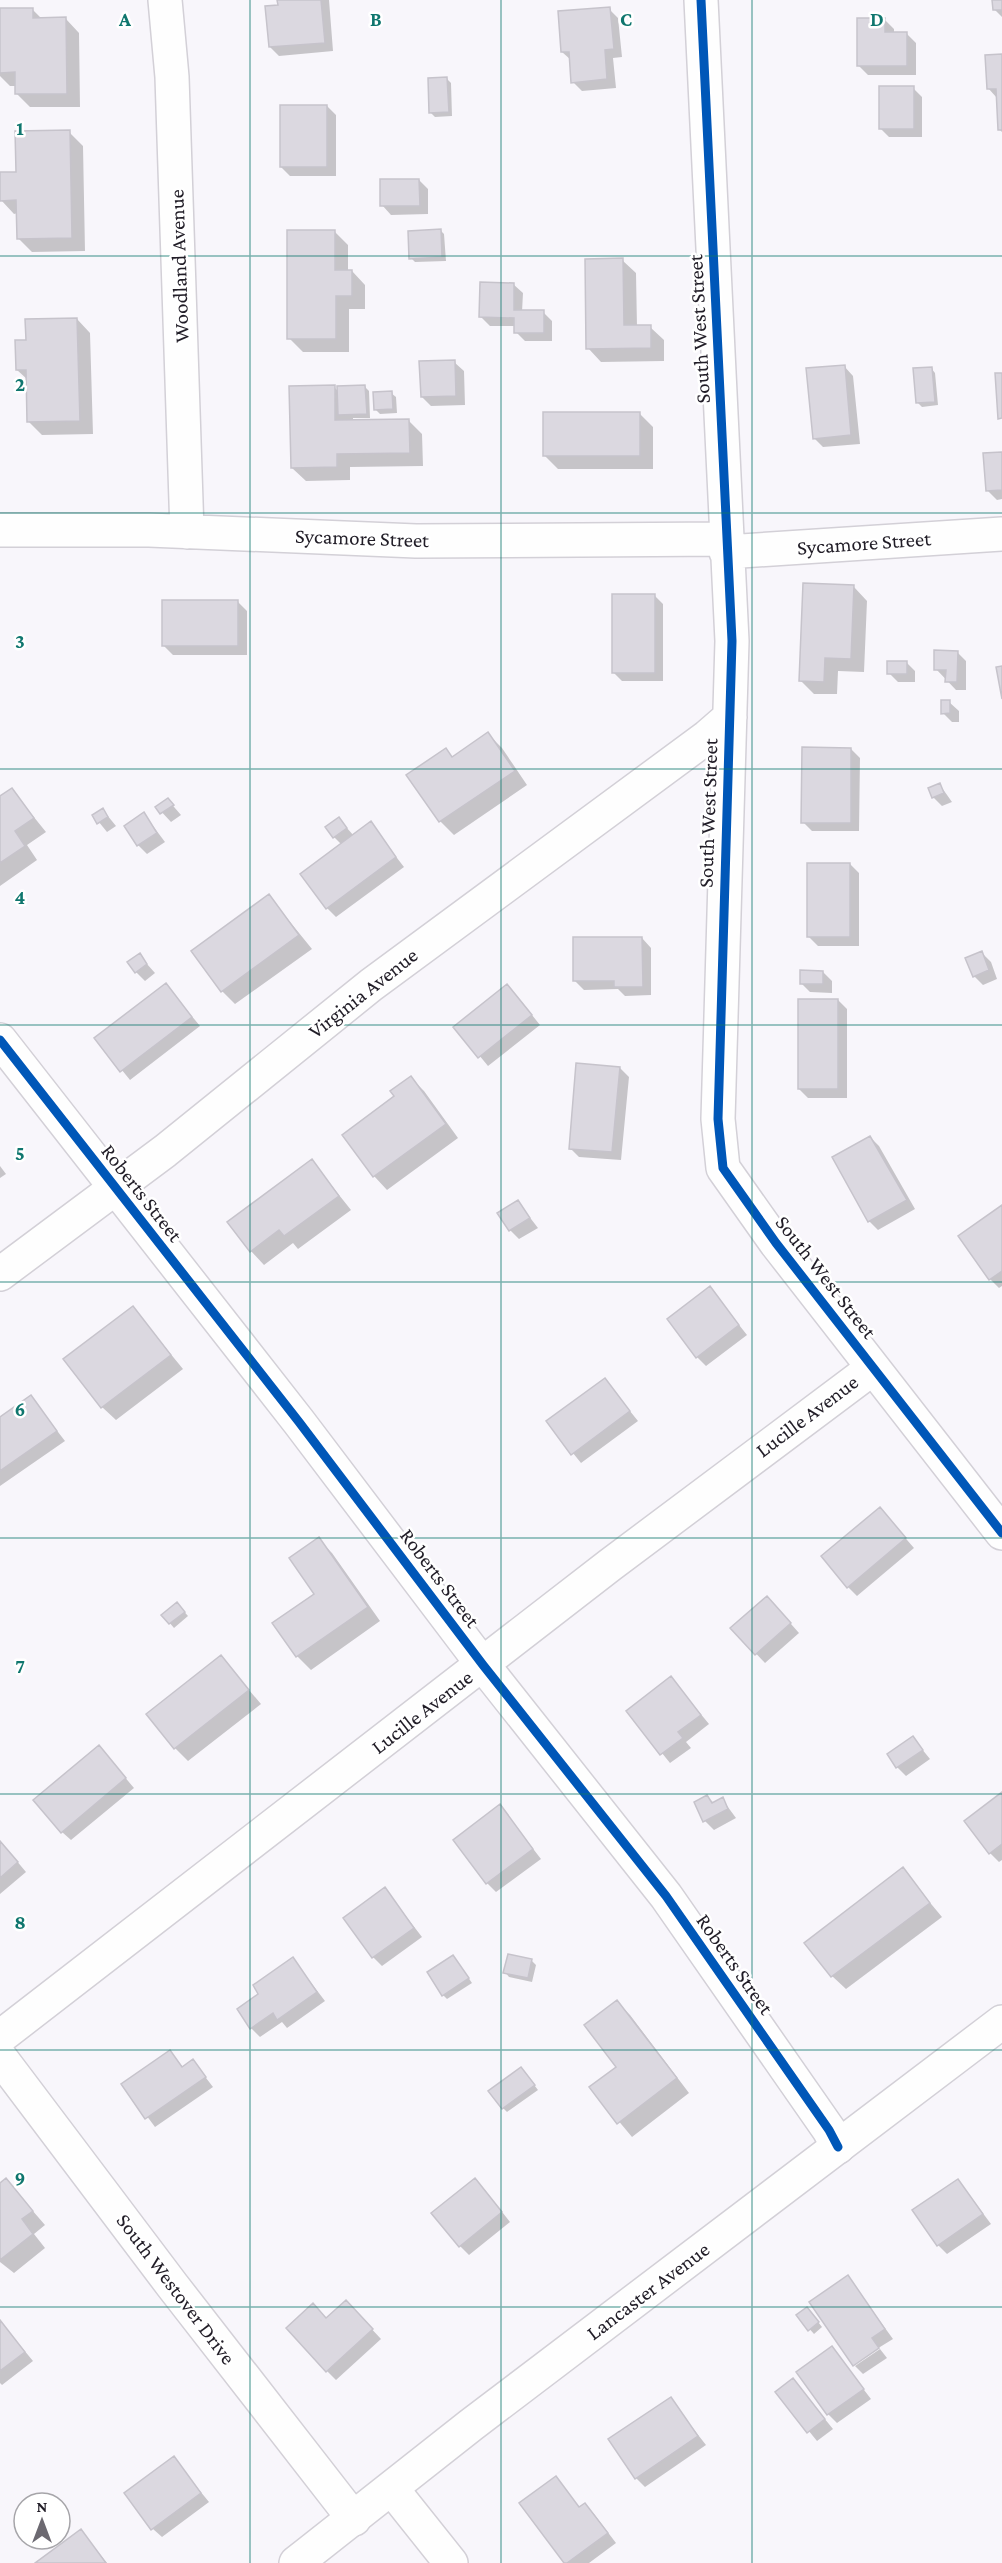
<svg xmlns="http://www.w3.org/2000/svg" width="1002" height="2563" viewBox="0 0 1002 2563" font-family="'Crimson Pro',serif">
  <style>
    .shadow { fill: #0003 }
    .building { fill: #dbd8e0; stroke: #c6c3cb; stroke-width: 1.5 }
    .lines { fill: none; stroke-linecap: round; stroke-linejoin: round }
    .minor-casing { stroke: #d3d0d7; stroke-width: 36 }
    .secondary-casing { stroke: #d3d0d7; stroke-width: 36 }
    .minor { stroke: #fefefe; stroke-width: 33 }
    .secondary { stroke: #fefefe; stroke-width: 33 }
    .cycleway-casing { stroke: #fff; stroke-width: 13 }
    .cycleway { stroke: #0057b8; stroke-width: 9 }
    .grid { fill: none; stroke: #0f766e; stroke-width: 1.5; stroke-opacity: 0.55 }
    .labels { text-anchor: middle; stroke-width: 5; stroke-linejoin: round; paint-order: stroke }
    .street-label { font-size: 21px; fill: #211d27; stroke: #fff }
    .grid-label { font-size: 20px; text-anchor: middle; font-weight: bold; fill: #0f766e; stroke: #fff; stroke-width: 5; stroke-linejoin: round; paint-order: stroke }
  </style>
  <rect width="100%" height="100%" fill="#f8f6fb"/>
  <path class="shadow" d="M279,0H329L333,51L279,56L270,47Z
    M994,0H1002V17L994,9Z
    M0,9H32L42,19H66L79,33L80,107H30L16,93V86H10L0,76Z
    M609,9L618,18L622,57L613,58L616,88L582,91L573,82L571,60L562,52Z
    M885,20L894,29V34H907L916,43V75H868L859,66Z
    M1002,56V132L999,129L997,98L988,88Z
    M447,79L451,83L452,116L435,117L430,112Z
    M913,88L922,97V137H889L880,128Z
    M327,106L336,115V176H290L281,167Z
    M69,132L83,146L85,251L32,252L18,238V213L14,214L1,200Z
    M419,180L428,189V214L391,215L382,205Z
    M440,230L444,234L446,261L415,262L411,258Z
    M334,231L348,245V271H352L365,285V309H349V352H303L289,338Z
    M622,260L636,273L637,327H650L664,340V361L601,362L588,348Z
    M513,284L523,293L522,312H543L552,321V341H525L516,332V326H490L481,317Z
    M77,319L90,333L93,434L42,435L29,422L28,380L17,370L27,341Z
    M454,362L464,371L465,405L431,406L422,397Z
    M844,366L853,376L860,444L823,447L814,438Z
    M931,368L935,373L938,405L922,407L918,403Z
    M334,387L338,391L365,387L369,391L370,418H353V421L408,420L422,434L423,466L350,467V480L306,481L292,468Z
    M391,393L396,397L397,413L380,414L376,410Z
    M640,414L653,427V469H558L544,455Z
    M1002,453V499L997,500L988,491Z
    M854,587L867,601L864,672L838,671L837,694H814L800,680Z
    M654,595L663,604V681H622L613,672Z
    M238,602L247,611V655H173L164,646Z
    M957,652L966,661V690H956L936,669Z
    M906,662L915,671V682H898L889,673Z
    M949,702L959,711V722H952L943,713Z
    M488,734L502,748L527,785L454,835L440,821L408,775L445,750L453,758Z
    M851,749L860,758L859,831H812L803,822Z
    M940,785L952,802L942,806L933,797Z
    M12,790L46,832L27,845L37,860L0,886V798Z
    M168,800L181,815L171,822L157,807Z
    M103,810L116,826L107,832L94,816Z
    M144,814L165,842L147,854L138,845Z
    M339,819L354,836L370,823L404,867L336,917L327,908L342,845L334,837Z
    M850,864L859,873V946H818L809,937Z
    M269,896L312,949L235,1004L222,991Z
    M642,938L651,948V995L625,996L618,989L584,990L575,981Z
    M982,953L991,962L997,979L983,985L974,976Z
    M139,955L155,973L145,981L136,972Z
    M823,972L832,981V993L810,992L801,983Z
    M166,985L200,1026L130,1080L96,1038Z
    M516,995L540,1025L488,1066L456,1027Z
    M838,1000L847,1009V1098H808L799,1089Z
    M620,1068L629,1077L621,1160L579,1157L570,1148Z
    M411,1078L424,1091L458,1138L387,1190L374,1176L344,1135L396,1097Z
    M870,1137L879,1146L915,1209L878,1230L869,1221Z
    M312,1161L351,1210L298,1249L293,1243L264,1265L251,1251Z
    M0,1166L6,1174L0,1178Z
    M518,1202L538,1228L519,1239L510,1230Z
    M1002,1207V1286L999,1288L990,1279Z
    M710,1288L747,1335L706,1366L697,1357Z
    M133,1308L183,1369L116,1420L102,1407Z
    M605,1380L638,1421L581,1463L548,1422Z
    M31,1397L65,1441L0,1486V1419Z
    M888,1518L914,1548L857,1596L848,1587Z
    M318,1539L332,1553L380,1621L311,1670L297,1656L274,1624L316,1594Z
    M776,1607L799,1633L765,1663L733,1629Z
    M181,1608L188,1616L174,1628L163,1615Z
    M221,1657L261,1704L188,1761L175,1748Z
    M671,1678L709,1724L686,1742L691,1748L670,1763L628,1711Z
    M913,1738L930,1759L906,1776L897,1767Z
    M107,1756L134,1788L71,1840L62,1832Z
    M1002,1794V1860L999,1862L990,1853Z
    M707,1797L714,1803L722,1799L736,1818L714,1830L705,1821Z
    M500,1806L541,1859L496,1892L487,1883Z
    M0,1841L26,1872L0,1894Z
    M902,1869L942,1917L846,1989L832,1976Z
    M385,1889L422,1937L382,1966L373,1957Z
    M293,1959L325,2001L287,2028L282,2022L260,2037L251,2028L260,1994Z
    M531,1960L536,1965L532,1982L509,1977L505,1972Z
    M457,1961L472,1983L447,1999L443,1995Z
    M617,2002L630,2015L689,2093L632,2137L591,2088L618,2067Z
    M170,2052L183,2067L193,2061L213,2087L155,2127L123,2084Z
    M525,2073L538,2090L507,2112L503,2108Z
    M6,2180L45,2225L34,2234L45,2248L14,2273L0,2262V2185Z
    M958,2180L991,2224L947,2254L938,2245Z
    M484,2189L510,2222L469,2255L460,2246Z
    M848,2277L893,2339L854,2363Z
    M355,2311L381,2339L336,2380L327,2371L326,2320Z
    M811,2313L822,2327L814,2334L798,2316Z
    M0,2321L33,2361L2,2385L0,2383Z
    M832,2348L871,2399L837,2423L828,2414Z
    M880,2349L887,2358L863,2374L855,2366Z
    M793,2380L833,2429L817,2441L777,2392Z
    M670,2399L706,2445L645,2487L636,2478Z
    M173,2458L209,2502L162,2537L153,2529Z
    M556,2478L580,2508L585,2505L594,2514L616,2543L589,2563H565Z
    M81,2531L107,2563H38Z"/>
  <path class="building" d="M277,0H321L325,43L269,47L265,6L278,5Z
    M992,0H1002V10H993Z
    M610,7L614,49L605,50L607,79L571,83L569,52H561L558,11Z
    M0,8H33V18L66,17L67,94H15V72L0,73Z
    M857,18H885V32H907V66H857Z
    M1002,54V130H998L996,89H987L985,55Z
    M447,77L449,112L429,113L428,78Z
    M879,86H914V129H879Z
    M280,105H327V167H280Z
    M70,130L72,238L17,239L16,200L0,201V172H16L15,131Z
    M380,179H419L420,206H380Z
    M441,229L442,257L409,259L408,231Z
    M287,230H335V270H352V296H336V339H287Z
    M623,258L624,325H651V348L586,349L585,259Z
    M480,282L514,283V310H544V333H514V318L479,317Z
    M77,318L80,421L27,422L26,370H16L15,340H26L25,319Z
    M455,360L456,396L421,397L419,361Z
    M845,365L851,435L813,439L806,368Z
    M932,367L935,402L916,403L913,368Z
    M995,373H1002V418L998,419Z
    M335,385V420L409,419L410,453L337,454V467L291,468L289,386Z
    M365,385L367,414L338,415L337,386Z
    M392,391L393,409L374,410L373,392Z
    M543,412H640V456H543Z
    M1002,452V490L986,491L983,453Z
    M803,583L854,585L851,659L825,658L824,682L799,681Z
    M612,594H655V673H612Z
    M162,600H238V646H162Z
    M934,650L958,651L957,682H945L946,670H934Z
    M887,661H907V674H887Z
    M1002,666V699L996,667Z
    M941,700H950V713L941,714Z
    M488,732L515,771L439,822L406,775L446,748L452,757Z
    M802,747L851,748V823H801Z
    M940,783L944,793L932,798L928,788Z
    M12,788L34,818L15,831L25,846L0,863V796Z
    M168,798L174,805L160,814L155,807Z
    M103,808L108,817L97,824L92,815Z
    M144,812L157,833L137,846L124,826Z
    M339,817L347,828L333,838L325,827Z
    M371,821L396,857L326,909L300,874Z
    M807,863H850V937H807Z
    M269,894L299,935L221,992L191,951Z
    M573,937H642L643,987H614V981H573Z
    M982,951L989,970L973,977L965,958Z
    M140,953L147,964L135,973L127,962Z
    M800,970L823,971V984H800Z
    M166,983L192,1017L120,1072L94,1038Z
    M507,984L532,1015L478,1058L453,1027Z
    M798,999H838V1089H798Z
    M576,1063L620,1067L612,1152L569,1149Z
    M411,1076L446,1124L373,1177L342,1135L394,1096L390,1091Z
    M870,1136L907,1200L868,1222L832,1157Z
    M312,1159L339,1196L284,1236L279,1230L250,1252L227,1222Z
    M518,1200L530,1218L509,1231L497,1213Z
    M1002,1205V1271L989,1280L958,1236Z
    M710,1286L739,1325L696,1358L667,1319Z
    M133,1306L171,1355L101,1408L63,1359Z
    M605,1378L630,1411L571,1455L546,1421Z
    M31,1395L57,1431L0,1471V1417Z
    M880,1507L906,1538L847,1588L821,1556Z
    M319,1537L368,1607L296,1657L272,1623L314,1594L289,1558Z
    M767,1596L791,1623L755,1655L730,1628Z
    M177,1602L185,1612L169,1624L161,1615Z
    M221,1655L249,1690L174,1749L146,1714Z
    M671,1676L701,1715L678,1732L683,1738L660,1755L626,1711Z
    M913,1736L923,1750L896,1768L887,1754Z
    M99,1745L126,1778L61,1833L33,1800Z
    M1002,1792V1844L989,1854L964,1821Z
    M707,1795L712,1803L723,1797L728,1809L703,1822L694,1802Z
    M500,1804L533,1849L486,1884L453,1840Z
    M0,1841L18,1862L0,1878Z
    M903,1867L930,1903L831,1977L804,1943Z
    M385,1887L414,1928L372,1958L343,1918Z
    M508,1954L532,1959L528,1978L503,1973Z
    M453,1955L469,1978L442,1996L427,1972Z
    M293,1957L317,1992L277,2020L273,2013L250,2029L237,2009L258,1994L253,1985Z
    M617,2000L677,2078L617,2124L589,2087L616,2067L584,2025Z
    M170,2050L182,2067L193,2059L206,2077L145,2119L121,2084Z
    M521,2067L535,2085L502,2109L488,2091Z
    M6,2178L33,2211L22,2219L33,2234L0,2260V2183Z
    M475,2178L502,2212L459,2247L431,2213Z
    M958,2179L983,2214L937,2246L912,2210Z
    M848,2275L885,2329L872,2338L879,2348L853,2366L809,2302Z
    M346,2300L373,2329L326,2372L286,2328L313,2303L326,2318Z
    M807,2307L819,2322L808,2331L796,2315Z
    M0,2320L25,2352L0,2371Z
    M832,2346L864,2389L827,2415L796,2372Z
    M793,2378L825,2419L807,2433L775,2392Z
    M671,2397L698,2436L635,2479L608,2439Z
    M174,2456L201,2493L151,2530L124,2493Z
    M556,2476L579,2507L585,2503L608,2533L567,2563H564L519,2503Z
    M81,2529L106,2563H35Z"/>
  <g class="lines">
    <defs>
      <path id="minor" d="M165,0L172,77L187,532
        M701,0L732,641L718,1119L723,1168L776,1243L1002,1533
        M0,530H149L416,541L725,539
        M726,552L1002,534
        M0,1040L299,1422L483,1665L666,1896L829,2130L838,2147
        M0,1274L165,1151L371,985L707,737L730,717
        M0,2037L610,1565L873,1368
        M0,2057L172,2285L354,2519
        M392,2489L451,2563"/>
      <path id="secondary" d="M296,2563L471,2425L1002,2022"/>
    </defs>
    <use href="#minor" class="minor-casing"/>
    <use href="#secondary" class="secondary-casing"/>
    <use href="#minor" class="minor"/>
    <use href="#secondary" class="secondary"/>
    <defs>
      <path id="cycleway" d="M701,0L732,641L718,1119L723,1168L776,1243L1002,1533
        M0,1040L299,1422L483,1665L666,1896L829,2130L838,2147"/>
    </defs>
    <use href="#cycleway" class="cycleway-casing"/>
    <use href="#cycleway" class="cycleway"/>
  </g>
  <path class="grid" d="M250,0V2563M501,0V2563M752,0V2563M0,256H1002M0,513H1002M0,769H1002M0,1025H1002M0,1282H1002M0,1538H1002M0,1794H1002M0,2050H1002M0,2307H1002"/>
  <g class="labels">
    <g class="street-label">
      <text transform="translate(179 266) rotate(-92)" y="7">Woodland Avenue</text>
      <text transform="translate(699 329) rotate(-93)" y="7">South West Street</text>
      <text transform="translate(362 538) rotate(2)" y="7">Sycamore Street</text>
      <text transform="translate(864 543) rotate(-4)" y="7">Sycamore Street</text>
      <text transform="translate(708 813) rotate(-88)" y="7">South West Street</text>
      <text transform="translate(363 993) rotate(-38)" y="7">Virginia Avenue</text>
      <text transform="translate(142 1193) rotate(52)" y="7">Roberts Street</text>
      <text transform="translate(826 1277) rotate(52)" y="7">South West Street</text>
      <text transform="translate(807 1416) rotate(-37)" y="7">Lucille Avenue</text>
      <text transform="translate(440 1578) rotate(53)" y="7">Roberts Street</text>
      <text transform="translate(422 1712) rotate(-38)" y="7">Lucille Avenue</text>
      <text transform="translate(735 1964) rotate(55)" y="7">Roberts Street</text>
      <text transform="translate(176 2289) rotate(53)" y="7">South Westover Drive</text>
      <text transform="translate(648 2291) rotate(-37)" y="7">Lancaster Avenue</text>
    </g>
  </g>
  <g class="grid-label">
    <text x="125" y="26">A</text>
    <text x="376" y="26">B</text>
    <text x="626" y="26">C</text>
    <text x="877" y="26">D</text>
    <text x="20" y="135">1</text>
    <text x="20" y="391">2</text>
    <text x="20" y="648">3</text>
    <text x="20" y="904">4</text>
    <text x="20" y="1160">5</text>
    <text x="20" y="1416">6</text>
    <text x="20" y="1673">7</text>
    <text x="20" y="1929">8</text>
    <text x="20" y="2185">9</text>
  </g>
  <g transform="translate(42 2521)"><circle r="28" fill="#ffffff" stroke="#a6a5a9" stroke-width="1.5"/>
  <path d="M0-4.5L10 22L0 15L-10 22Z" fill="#6c6971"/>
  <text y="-9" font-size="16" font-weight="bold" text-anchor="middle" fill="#211d27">N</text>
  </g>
</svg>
